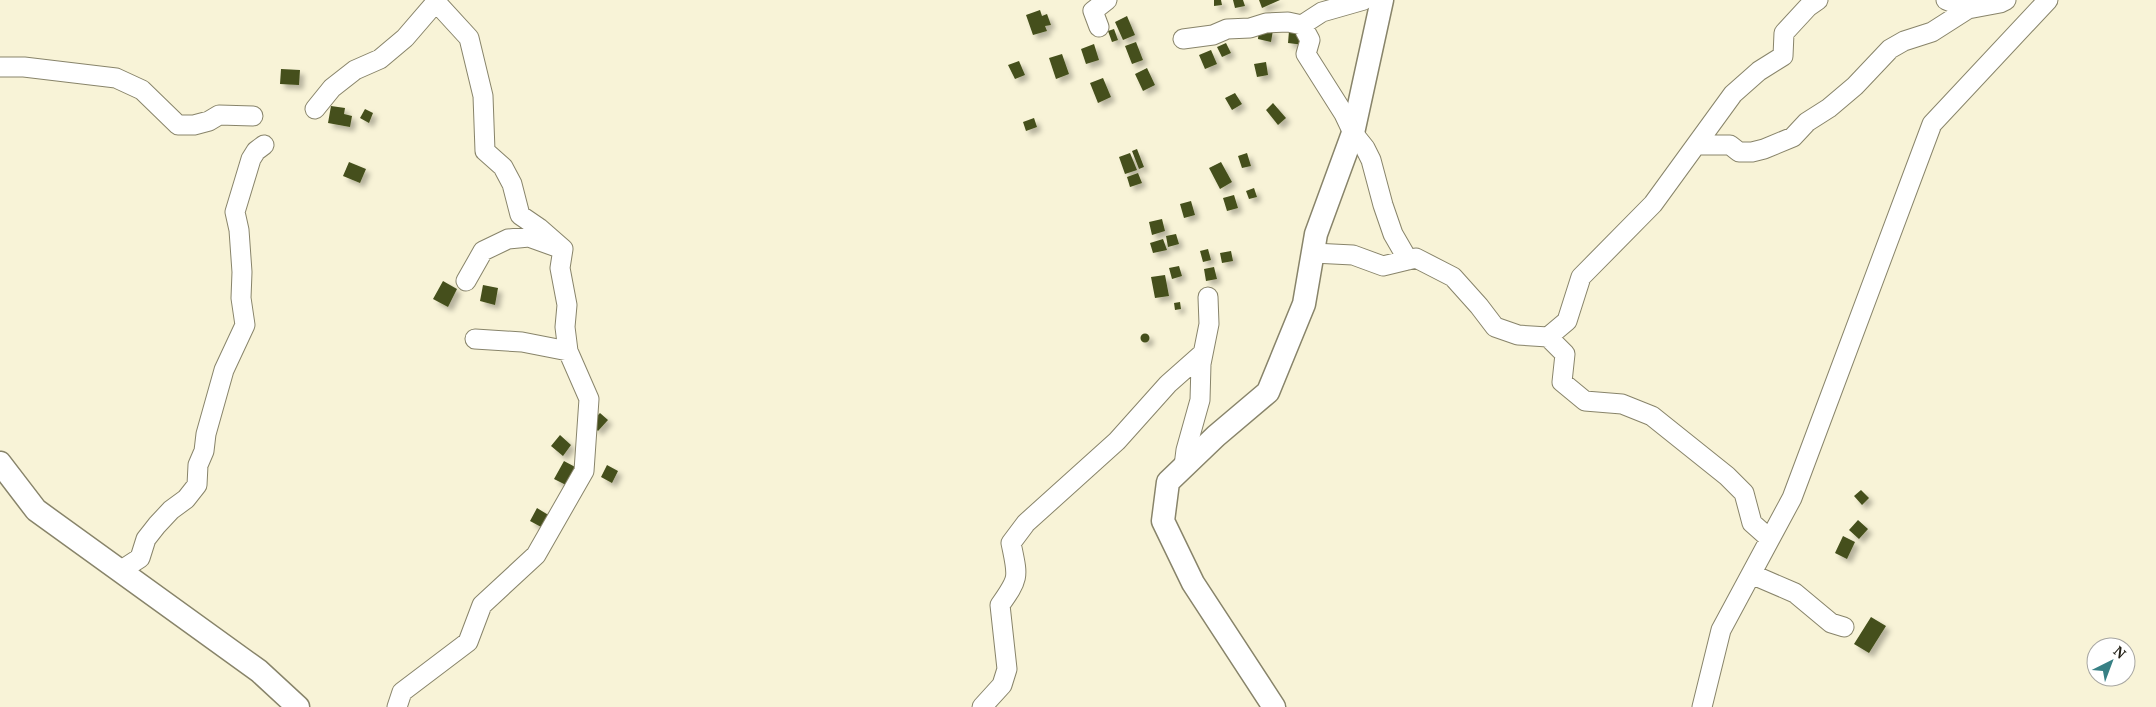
<svg xmlns="http://www.w3.org/2000/svg" width="2156" height="707" viewBox="0 0 2156 707" font-family="'PT Serif',serif">
  <style>
    .building { fill: #45501b; filter: url(#shadow) }
    .lines { fill: none; stroke-linecap: round; stroke-linejoin: round }
    .minor-casing { stroke: #88846a; stroke-width: 21 }
    .tertiary-casing { stroke: #88846a; stroke-width: 25 }
    .minor { stroke: #fff; stroke-width: 19 }
    .tertiary { stroke: #fff; stroke-width: 22 }
  </style>
  <defs>
    <filter id="shadow"><feDropShadow dx="4.5" dy="4.5" stdDeviation="2.5" flood-color="#0004"/></filter>
  </defs>
  <rect width="100%" height="100%" fill="#f8f3d7"/>
  <path class="building" d="M1214,0H1221L1222,5L1214,6Z
    M1233,0H1243L1245,6L1235,8Z
    M1259,0H1280L1262,8Z
    M1040,10L1042,16L1047,14L1051,25L1045,26L1047,31L1033,35L1026,15Z
    M1127,16L1135,35L1123,40L1115,22Z
    M1259,28L1273,30L1271,42L1258,39Z
    M1114,29L1118,40L1112,42L1108,31Z
    M1289,31L1306,33L1304,45L1288,43Z
    M1136,42L1143,60L1132,64L1125,46Z
    M1226,43L1231,53L1222,57L1217,47Z
    M1094,44L1099,60L1086,64L1081,49Z
    M1211,50L1217,64L1205,69L1199,55Z
    M1062,54L1069,74L1056,79L1049,58Z
    M1019,61L1025,75L1015,79L1008,65Z
    M1266,62L1268,75L1257,77L1254,64Z
    M1147,68L1155,85L1143,91L1135,74Z
    M281,69L300,70L299,85L280,84Z
    M1103,78L1111,97L1098,103L1090,83Z
    M1235,93L1242,104L1232,110L1225,98Z
    M1273,103L1286,118L1278,125L1266,110Z
    M331,106L345,108L344,114L352,116L350,127L328,123Z
    M365,109L373,113L369,123L360,118Z
    M1034,118L1037,127L1026,131L1023,122Z
    M1137,149L1144,167L1139,169L1132,151Z
    M1130,153L1137,170L1125,174L1119,157Z
    M1247,153L1251,166L1242,168L1238,156Z
    M349,162L366,169L360,183L343,176Z
    M1221,162L1232,182L1220,189L1209,168Z
    M1138,173L1142,183L1130,187L1127,177Z
    M1254,188L1257,197L1249,199L1246,191Z
    M1234,195L1238,208L1227,211L1223,198Z
    M1191,201L1195,215L1184,218L1180,204Z
    M1162,219L1165,231L1152,235L1149,222Z
    M1176,234L1179,244L1168,247L1166,236Z
    M1163,239L1167,250L1153,253L1150,243Z
    M1208,249L1211,260L1203,262L1200,251Z
    M1231,251L1233,261L1222,263L1220,253Z
    M1179,266L1182,276L1172,279L1169,268Z
    M1214,267L1217,279L1206,281L1204,269Z
    M1165,275L1169,296L1155,298L1151,277Z
    M443,281L457,289L448,307L433,299Z
    M483,285L498,288L495,305L480,301Z
    M1180,302L1181,309L1175,310L1174,303Z
    M1140.5 338a4.5 4.5 0 1 1 9 0a4.5 4.5 0 1 1-9 0Z
    M600,413L608,420L598,431L590,423Z
    M560,435L571,445L563,456L551,446Z
    M564,461L577,468L568,486L554,479Z
    M607,465L618,471L612,483L601,477Z
    M1861,490L1869,498L1862,505L1854,496Z
    M537,508L550,516L543,528L530,521Z
    M1858,520L1868,529L1859,539L1849,530Z
    M1843,536L1855,542L1847,559L1835,553Z
    M1871,617L1886,626L1869,653L1854,644Z"/>
  <g class="lines">
    <defs>
      <path id="minor" d="M1946,0L1968,9
        M1302,25L1310,40L1306,54L1344,114L1353,133L1365,148L1371,160L1383,205L1393,234L1408,260
        M1099,27L1093,11L1107,0
        M1183,39L1213,35L1227,29L1250,28L1266,23L1288,22L1302,25L1322,12L1364,0
        M0,67H24L116,78L142,90L178,125H194L209,121L219,115L253,116
        M315,109L332,88L355,70L380,59L405,38L436,2L469,38L483,96L485,151L503,167L512,184L520,215L539,228L563,249L560,268L567,305L565,327L568,351
        M1696,145H1730L1739,152H1752L1764,149L1793,137L1807,122L1829,108L1855,86L1890,49L1904,41L1932,32L1968,9L2000,3L2006,0
        M1313,253L1353,255L1383,266L1416,258L1453,277L1479,306L1495,327L1518,335L1548,337L1565,354L1562,382L1585,401L1622,404L1652,416L1727,476L1744,493L1752,523L1770,539
        M466,281L483,251L508,239L529,237L554,246
        M1548,337L1567,321L1581,277L1653,204L1733,94L1759,71L1783,56L1784,33L1808,7L1818,0
        M1184,466L1186,450L1200,400L1201,364L1209,324L1208,297
        M120,571L140,558L146,539L157,525L171,510L186,499L197,485L198,465L204,451L206,434L224,370L245,325L241,298L242,272L239,230L235,212L251,159L256,151L264,145
        M1751,574L1795,593L1831,623L1844,627
        M397,707L402,692L468,642L482,605L536,555L584,471L589,399L568,351L522,342L475,339
        M982,707L1002,685L1007,669L1000,605C1020,577 1018,577 1011,543L1026,523L1117,441L1168,384L1203,353
        M1702,707L1721,630L1792,498L1932,124L2048,0"/>
      <path id="tertiary" d="M0,463L36,510L259,671L298,707
        M1274,707L1193,583L1163,521L1168,482L1216,436L1268,392L1304,304L1316,234L1353,133L1382,0"/>
    </defs>
    <use href="#minor" class="minor-casing"/>
    <use href="#tertiary" class="tertiary-casing"/>
    <use href="#minor" class="minor"/>
    <use href="#tertiary" class="tertiary"/>
  </g>
  <g transform="translate(2111 662) rotate(42)"><circle r="24" fill="#ffffff" stroke="#a7a6a2"/>
  <path d="M0-4L9 19L0 12L-9 19Z" fill="#378084"/>
  <text y="-8" font-size="14" font-weight="bold" text-anchor="middle" fill="#232117">N</text>
  </g>
</svg>
